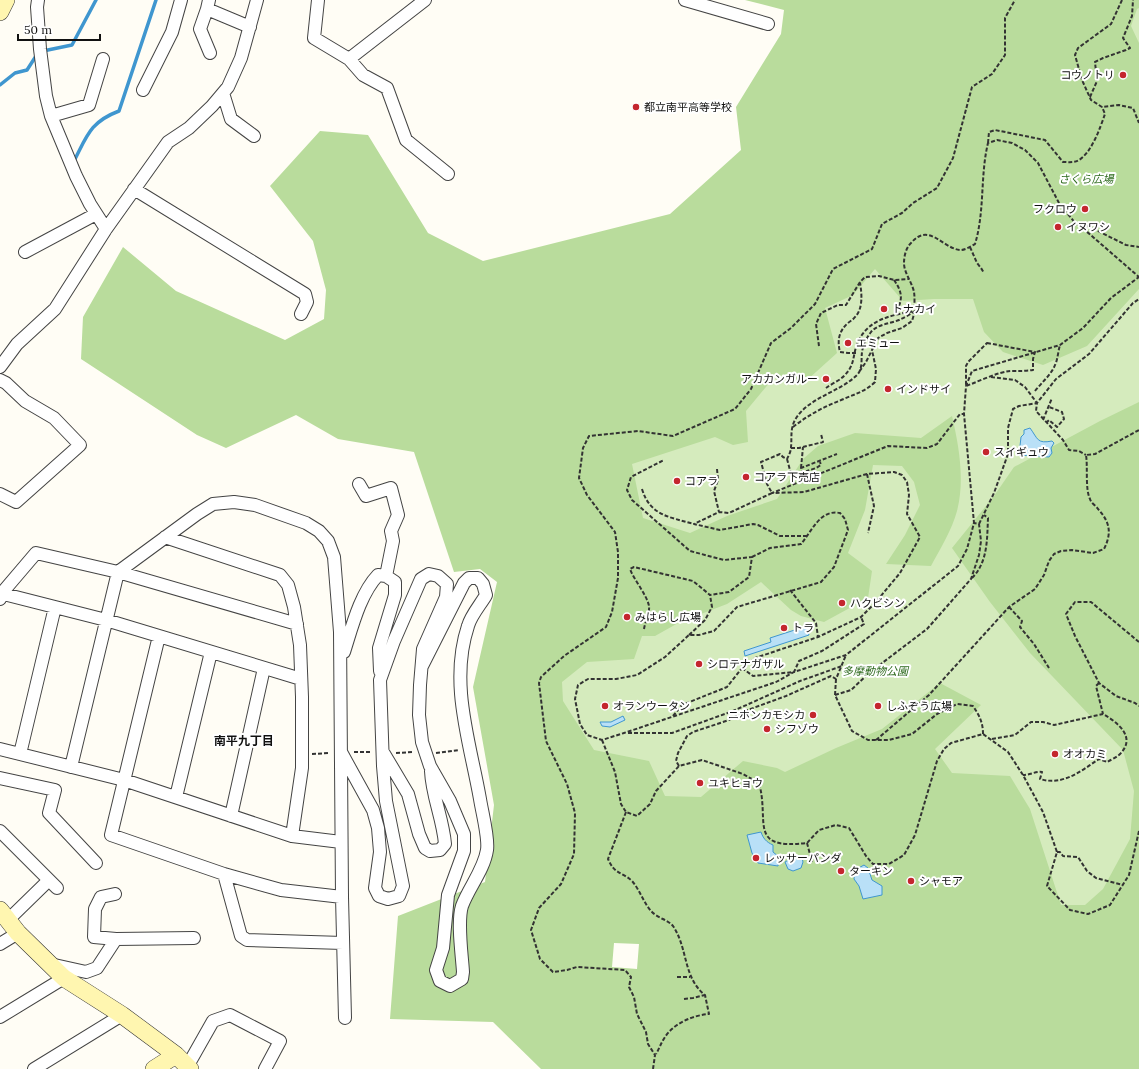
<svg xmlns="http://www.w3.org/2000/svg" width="1139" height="1069" viewBox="0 0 1139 1069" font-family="Lora,'Noto Sans JP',serif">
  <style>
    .green { fill: #d5ebbd }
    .forest { fill: #b9dc9c; fill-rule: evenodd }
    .water { fill: #b9e0f7; stroke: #3f96cf }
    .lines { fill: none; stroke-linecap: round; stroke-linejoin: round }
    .stream { stroke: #3f96cf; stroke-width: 3.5 }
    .street-casing { stroke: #444; stroke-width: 14 }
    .secondary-casing { stroke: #333; stroke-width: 18 }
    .path { stroke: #333; stroke-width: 2; stroke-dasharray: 4 2; stroke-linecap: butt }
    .street { stroke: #fff; stroke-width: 12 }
    .secondary { stroke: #fff6b0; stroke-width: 17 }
    .poi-dot { fill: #c4262e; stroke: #fff; stroke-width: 1.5 }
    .labels { text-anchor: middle; stroke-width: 4; stroke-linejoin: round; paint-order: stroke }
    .poi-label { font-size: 11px; fill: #111; stroke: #fff; text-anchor: start }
    .park-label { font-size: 11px; font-style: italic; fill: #2f6b1f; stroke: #fff }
    .neighbourhood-label { font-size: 12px; font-weight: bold; fill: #111; stroke: #fff }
  </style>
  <rect width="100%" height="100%" fill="#fffdf5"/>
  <path class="green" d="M1139,0V921L660,936L546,684L588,474L842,273Z"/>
  <path class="forest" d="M745,0H1139V8L1137,9L1131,26L1139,43V289L1087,346L1043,365L1003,352L984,332L973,299H934L903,301L875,269L853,295L825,308L837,353L806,381L775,376L746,411L748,442L733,445L715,437L632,464L643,518L690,533L727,516L777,499L803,459L818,446L855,433L921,438L952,416C959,446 965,480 957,511C952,530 940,549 931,566L886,564L905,535L920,505L914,482L902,466L873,465L865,510L848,553L872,571L868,598L824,622L801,616L791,610L761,582L727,604L680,622L655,636H642L634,659L587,662L562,682L563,701L594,750L649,761L665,796L701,797L743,761L777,768L785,772L836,748L882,729L940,683L981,705L935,749L952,773L1010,776L1030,809L1061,905H1085L1103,889L1130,839L1134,791L1123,750L1030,653L990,602L952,548L994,496L1014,467L1100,421L1139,402V1069H541L493,1022L390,1019L398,916L485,882L494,805L473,687L497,582L480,569L454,572L414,452L338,439L296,415L226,448L197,435L81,359L83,317L123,247L176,291L285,340L324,319L326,290L313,241L270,186L320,131L368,135L428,233L483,261L670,214L741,150L736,107L781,34L784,10ZM614,943L639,944L637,969L612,967Z"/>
  <path class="water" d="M1030,428C1038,439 1037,444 1052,441L1054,443L1051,448L1052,453L1049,457L1019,455L1021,437L1024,434V430Z
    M807,626L809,635L745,656L744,651L771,642L770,638Z
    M623,716L625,720L610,727L602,726L600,722H611Z
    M761,832C763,838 766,842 773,845V852L779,857L778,866L758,863L752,853L747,835Z
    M794,857L802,858L803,862L801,868L793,871L788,869L785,862Z
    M864,865L868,868L872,880L882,886V895L863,899L859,886L854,879L855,870Z"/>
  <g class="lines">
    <path class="stream" d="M43,51L72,45L96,0
      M0,85L15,73L27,70L36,56
      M74,161C87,136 90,122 119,111L156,0"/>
    <defs>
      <path id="street" d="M38,0L37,7L40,49L46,96L51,116L76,176L90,204L106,229
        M209,0L207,9L250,27
        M318,0L314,38L349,59L425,0
        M685,0L768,24
        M207,9L200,29L210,53
        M349,59L363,75L387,88L406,140L448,174
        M143,90L172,32L181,0
        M223,93L231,119L254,136
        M51,116L89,105L103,59
        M134,189L305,294L307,302L301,314
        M25,252L96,214
        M0,367L17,344L55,309L106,229L168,142L189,128L212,106L228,87L241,58L257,0
        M0,380L6,383L25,401L54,418L80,445L16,502L0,494
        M359,484L366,496L391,488L398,515L391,531L393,541L386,576
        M165,537L280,575L288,585L294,607L300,645L302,697V768L292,836
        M0,593L106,620L301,679
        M0,599L1,594L36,553L118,572L297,624
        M159,636L111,835L224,874L281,890L342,897
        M344,652C352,627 360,594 378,575L386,576L395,582V595L379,648L380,671
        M0,749L124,780L292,836L341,842
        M341,752L373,810L378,828L380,852L375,888L379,896L388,899L399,896L403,886L386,801L383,766L380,680L394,641L421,579L429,574L438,576L447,584L446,597L423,649L420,685L419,715L422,742L430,766L450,801L464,834V851L448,895L443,948L436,970L440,981L450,986L462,979L463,972C462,955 457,922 462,906C469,887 484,870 487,850C489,838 482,812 480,799C470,742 449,683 468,626C471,615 481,604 486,595L483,584L478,578H469L464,583L422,666
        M383,752L408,794L419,834L425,848L430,851L440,850L445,844C443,819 432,796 431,771
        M20,754L55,607
        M71,767L118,572L197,514L213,504L234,502L255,505L306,523L319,531L328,541L334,557L340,632L342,897L345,1018
        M0,778L55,790L49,813L96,863
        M176,797L211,652
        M231,816L264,668
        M0,831L57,888
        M224,874L241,936L247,940L343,943
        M115,894L101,897L95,909L94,937L116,939L194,938
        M8,920L49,880
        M0,944L18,933
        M50,964L86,972L97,968L116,939
        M0,1017L64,978
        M187,1067L213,1021L230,1015L280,1041L265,1069
        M34,1069L122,1015"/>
      <path id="secondary" d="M0,12L6,0
        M0,910L18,933L64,978L122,1015L176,1055L190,1069
        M154,1069L176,1055"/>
    </defs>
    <use href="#street" class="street-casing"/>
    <use href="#secondary" class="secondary-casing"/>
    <path class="path" d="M1122,0L1111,24L1078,48L1075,55L1082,80L1091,100L1102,107L1119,105L1133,108L1139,123
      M1090,97L1097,81L1095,62L1103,58L1126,50L1130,48L1123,38L1132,16L1133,0
      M988,143L989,132L995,130L1045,140L1063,162C1069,162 1074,163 1079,160C1092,152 1100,128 1105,114L1102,107
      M1078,224L1139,277
      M970,247L977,263L981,268L984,273
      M894,280C903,293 903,300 895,314
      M987,343L1035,352L1033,359V370C1026,371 1019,371 1011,371C997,372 980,381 966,386V366L968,362Z
      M819,346L816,324L821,313L838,305H846L860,282L865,277L879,276L894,280L909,279
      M856,353H848L840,352C837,340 839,331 848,323C850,321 853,320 855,317C863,309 862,294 860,283
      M991,377L1015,380L1025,387L1037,403L1036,411L1063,440L1069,450L1079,451L1086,455
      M826,388C831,384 839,381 844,376C856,364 852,355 858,342C868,319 892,315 915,311L912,321L902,328L887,333L878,338L866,362L859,372
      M1035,391C1042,382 1051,375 1055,365C1058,359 1058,351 1060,345
      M1043,420L1052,398
      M1046,423L1049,420L1057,427L1064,419L1062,412L1049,407
      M793,427C807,416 823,407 839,401C852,395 865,392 875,382L876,369L872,350
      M791,448H799L823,442L821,434
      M787,459L794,485
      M801,468L803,447
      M717,469L718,480L714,491L719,512
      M867,474L874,506L868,533
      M810,478L807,471L816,468L821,465L820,462
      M805,480L801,468L837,454
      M642,489C650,516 670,517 694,524
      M979,524L994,493L1008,454V428L1013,409L1019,406L1037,403L1056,379L1089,354L1133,303L1139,299
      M807,536H780L758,525L753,524L720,530L694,524L719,512L729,513L772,493L767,484L761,462L780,454L783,457L787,459C789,455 791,451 791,447C792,438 790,429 795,420C807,398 840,392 857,375C863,369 861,359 862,352C863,345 867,337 871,332C878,324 889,324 899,320C904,318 910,314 915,311C914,305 915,298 914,292C912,282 904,273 904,263C904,256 906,248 911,243C929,222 942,248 960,250C965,250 970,247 975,244C985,211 980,176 988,143L997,140L1012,143L1025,150L1038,163L1059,203L1076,224L1088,226L1126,245L1139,247
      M752,557L770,548L801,544C812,531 820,509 840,513L845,519L848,530L834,567L821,582L737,607L714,631L699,635H689L665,657L637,675L616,679H588L578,685L575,699L580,724L587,735L602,740L624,733L776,682L794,672L846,655L958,566L967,549L974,523L964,414L966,386L972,371L1060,345L1083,328L1111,298L1139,277
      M972,578C988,562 987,539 988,518L984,515
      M790,590L816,623L818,637
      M1009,607L1022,621L1020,627L1034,644L1049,668
      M644,629C645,622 650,612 649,606C647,595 634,580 630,569L634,567L693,581L710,595L729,592L749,577L752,557L724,560L690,551L632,500L627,490L631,477L664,460
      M689,635L705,620L712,607L710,595
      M1139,642L1091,602H1075L1066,614L1075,636L1099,683L1116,696L1135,703L1139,706
      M742,668L753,676L794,672L799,661L822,651L864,624L861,617
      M836,679L835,695L852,731L868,740H889L912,734L937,714L957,704L973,706C979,715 983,722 983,734
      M1099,683L1096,686L1103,714
      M835,695L851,690L869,673L927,629L971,579L979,555L981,541L979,524L974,523
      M673,716L682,705L727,687L742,668L755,658L818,637L861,617L875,603L900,573L920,537L907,514L909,495L907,482L902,475L894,472L867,474L804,492L772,493L888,446L927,448L937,444L960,414H964
      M628,733H672L733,711L800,681L842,666
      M992,739L1015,735L1031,722H1043L1054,725L1103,714C1117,722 1137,737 1120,754C1117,757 1111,760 1107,762L1099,759C1081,771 1063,786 1040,779L1042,772C1036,771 1030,775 1023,775
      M602,740L615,772L621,804L626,812L637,816L650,804L656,791L679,766L702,760L743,774L759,783C770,822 747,850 807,843L819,830L836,825L849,828L866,856L873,864H889L904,855L915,835L937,761L944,749L951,743L983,734L1008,752L1023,775L1043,812L1057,852L1047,886L1070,910L1088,914L1110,905L1129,875L1139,831
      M876,740L929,695L1009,607L1035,589L1044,575L1049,561L1054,554L1061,551L1072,550L1093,553L1104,549C1112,533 1110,522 1098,509C1096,506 1091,503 1090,499C1085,489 1088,467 1086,455L1095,454L1139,430
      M354,752H372
      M396,753L414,752
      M436,753L459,750
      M312,754L330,753
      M679,766L676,761L678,753L687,736L693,732L729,720L745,711L786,696L831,676L836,679L846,655
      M626,812L608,859C615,875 621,871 632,881C640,890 644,904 652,912C658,918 668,920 673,926C688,948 683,978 705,995L709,1014C694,1015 674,1023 665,1037C661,1043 659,1049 656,1054
      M807,843L812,862
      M1057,852H1060L1063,856L1078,857L1087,871L1096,878L1123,885
      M677,977H690
      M684,999L693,998L705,995
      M653,1069L655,1055L648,1044L646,1032L637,1014L634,997L629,987L631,977L625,970L577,967L567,970L553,972L540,959L531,930L539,908L561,884L574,854L575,813L567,784L546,741L539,683L541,677L564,656L606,627L612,612L618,578V552L615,532L587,495L579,478L583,448L589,436L638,431L673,436L735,409L751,389L771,343L791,328L815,304L833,269L872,249L882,224L902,213L913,203L937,188L953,158L972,87L992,74L1005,55V18L1015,0"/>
    <use href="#street" class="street"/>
    <use href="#secondary" class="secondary"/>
  </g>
  <g class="poi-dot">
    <circle cx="1123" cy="75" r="4"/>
    <circle cx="636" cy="107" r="4"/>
    <circle cx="1085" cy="209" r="4"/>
    <circle cx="1058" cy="227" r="4"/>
    <circle cx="884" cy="309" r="4"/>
    <circle cx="848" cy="343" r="4"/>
    <circle cx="826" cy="379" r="4"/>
    <circle cx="888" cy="389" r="4"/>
    <circle cx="986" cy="452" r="4"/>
    <circle cx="746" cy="477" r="4"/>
    <circle cx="677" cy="481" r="4"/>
    <circle cx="842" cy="603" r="4"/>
    <circle cx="627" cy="617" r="4"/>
    <circle cx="784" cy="628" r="4"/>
    <circle cx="699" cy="664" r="4"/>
    <circle cx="605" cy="706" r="4"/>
    <circle cx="878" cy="706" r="4"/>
    <circle cx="813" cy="715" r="4"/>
    <circle cx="767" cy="729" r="4"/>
    <circle cx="1055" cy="754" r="4"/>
    <circle cx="700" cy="783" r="4"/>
    <circle cx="756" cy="858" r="4"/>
    <circle cx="841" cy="871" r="4"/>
    <circle cx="911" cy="881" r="4"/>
  </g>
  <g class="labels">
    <g class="poi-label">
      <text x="1115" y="79" text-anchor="end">コウノトリ</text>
      <text x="644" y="111">都立南平高等学校</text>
      <text x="1077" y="213" text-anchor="end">フクロウ</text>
      <text x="1066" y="231">イヌワシ</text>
      <text x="892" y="313">トナカイ</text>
      <text x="856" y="347">エミュー</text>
      <text x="818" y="383" text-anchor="end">アカカンガルー</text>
      <text x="896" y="393">インドサイ</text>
      <text x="994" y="456">スイギュウ</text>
      <text x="754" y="481">コアラ下売店</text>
      <text x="685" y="485">コアラ</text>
      <text x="850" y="607">ハクビシン</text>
      <text x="635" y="621">みはらし広場</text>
      <text x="792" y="632">トラ</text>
      <text x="707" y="668">シロテナガザル</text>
      <text x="613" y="710">オランウータン</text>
      <text x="886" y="710">しふぞう広場</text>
      <text x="805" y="719" text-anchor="end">ニホンカモシカ</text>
      <text x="775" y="733">シフゾウ</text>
      <text x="1063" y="758">オオカミ</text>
      <text x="708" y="787">ユキヒョウ</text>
      <text x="764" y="862">レッサーパンダ</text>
      <text x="849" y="875">ターキン</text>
      <text x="919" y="885">シャモア</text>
    </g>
    <g class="park-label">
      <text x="1086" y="183">さくら広場</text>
      <text x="875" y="675">多摩動物公園</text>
    </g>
    <g class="neighbourhood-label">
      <text x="244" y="745">南平九丁目</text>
    </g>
  </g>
  <path d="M18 34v6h82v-6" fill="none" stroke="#111111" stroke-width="2"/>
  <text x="24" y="34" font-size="12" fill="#111111" stroke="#ffffff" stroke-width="3" paint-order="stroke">50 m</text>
</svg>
